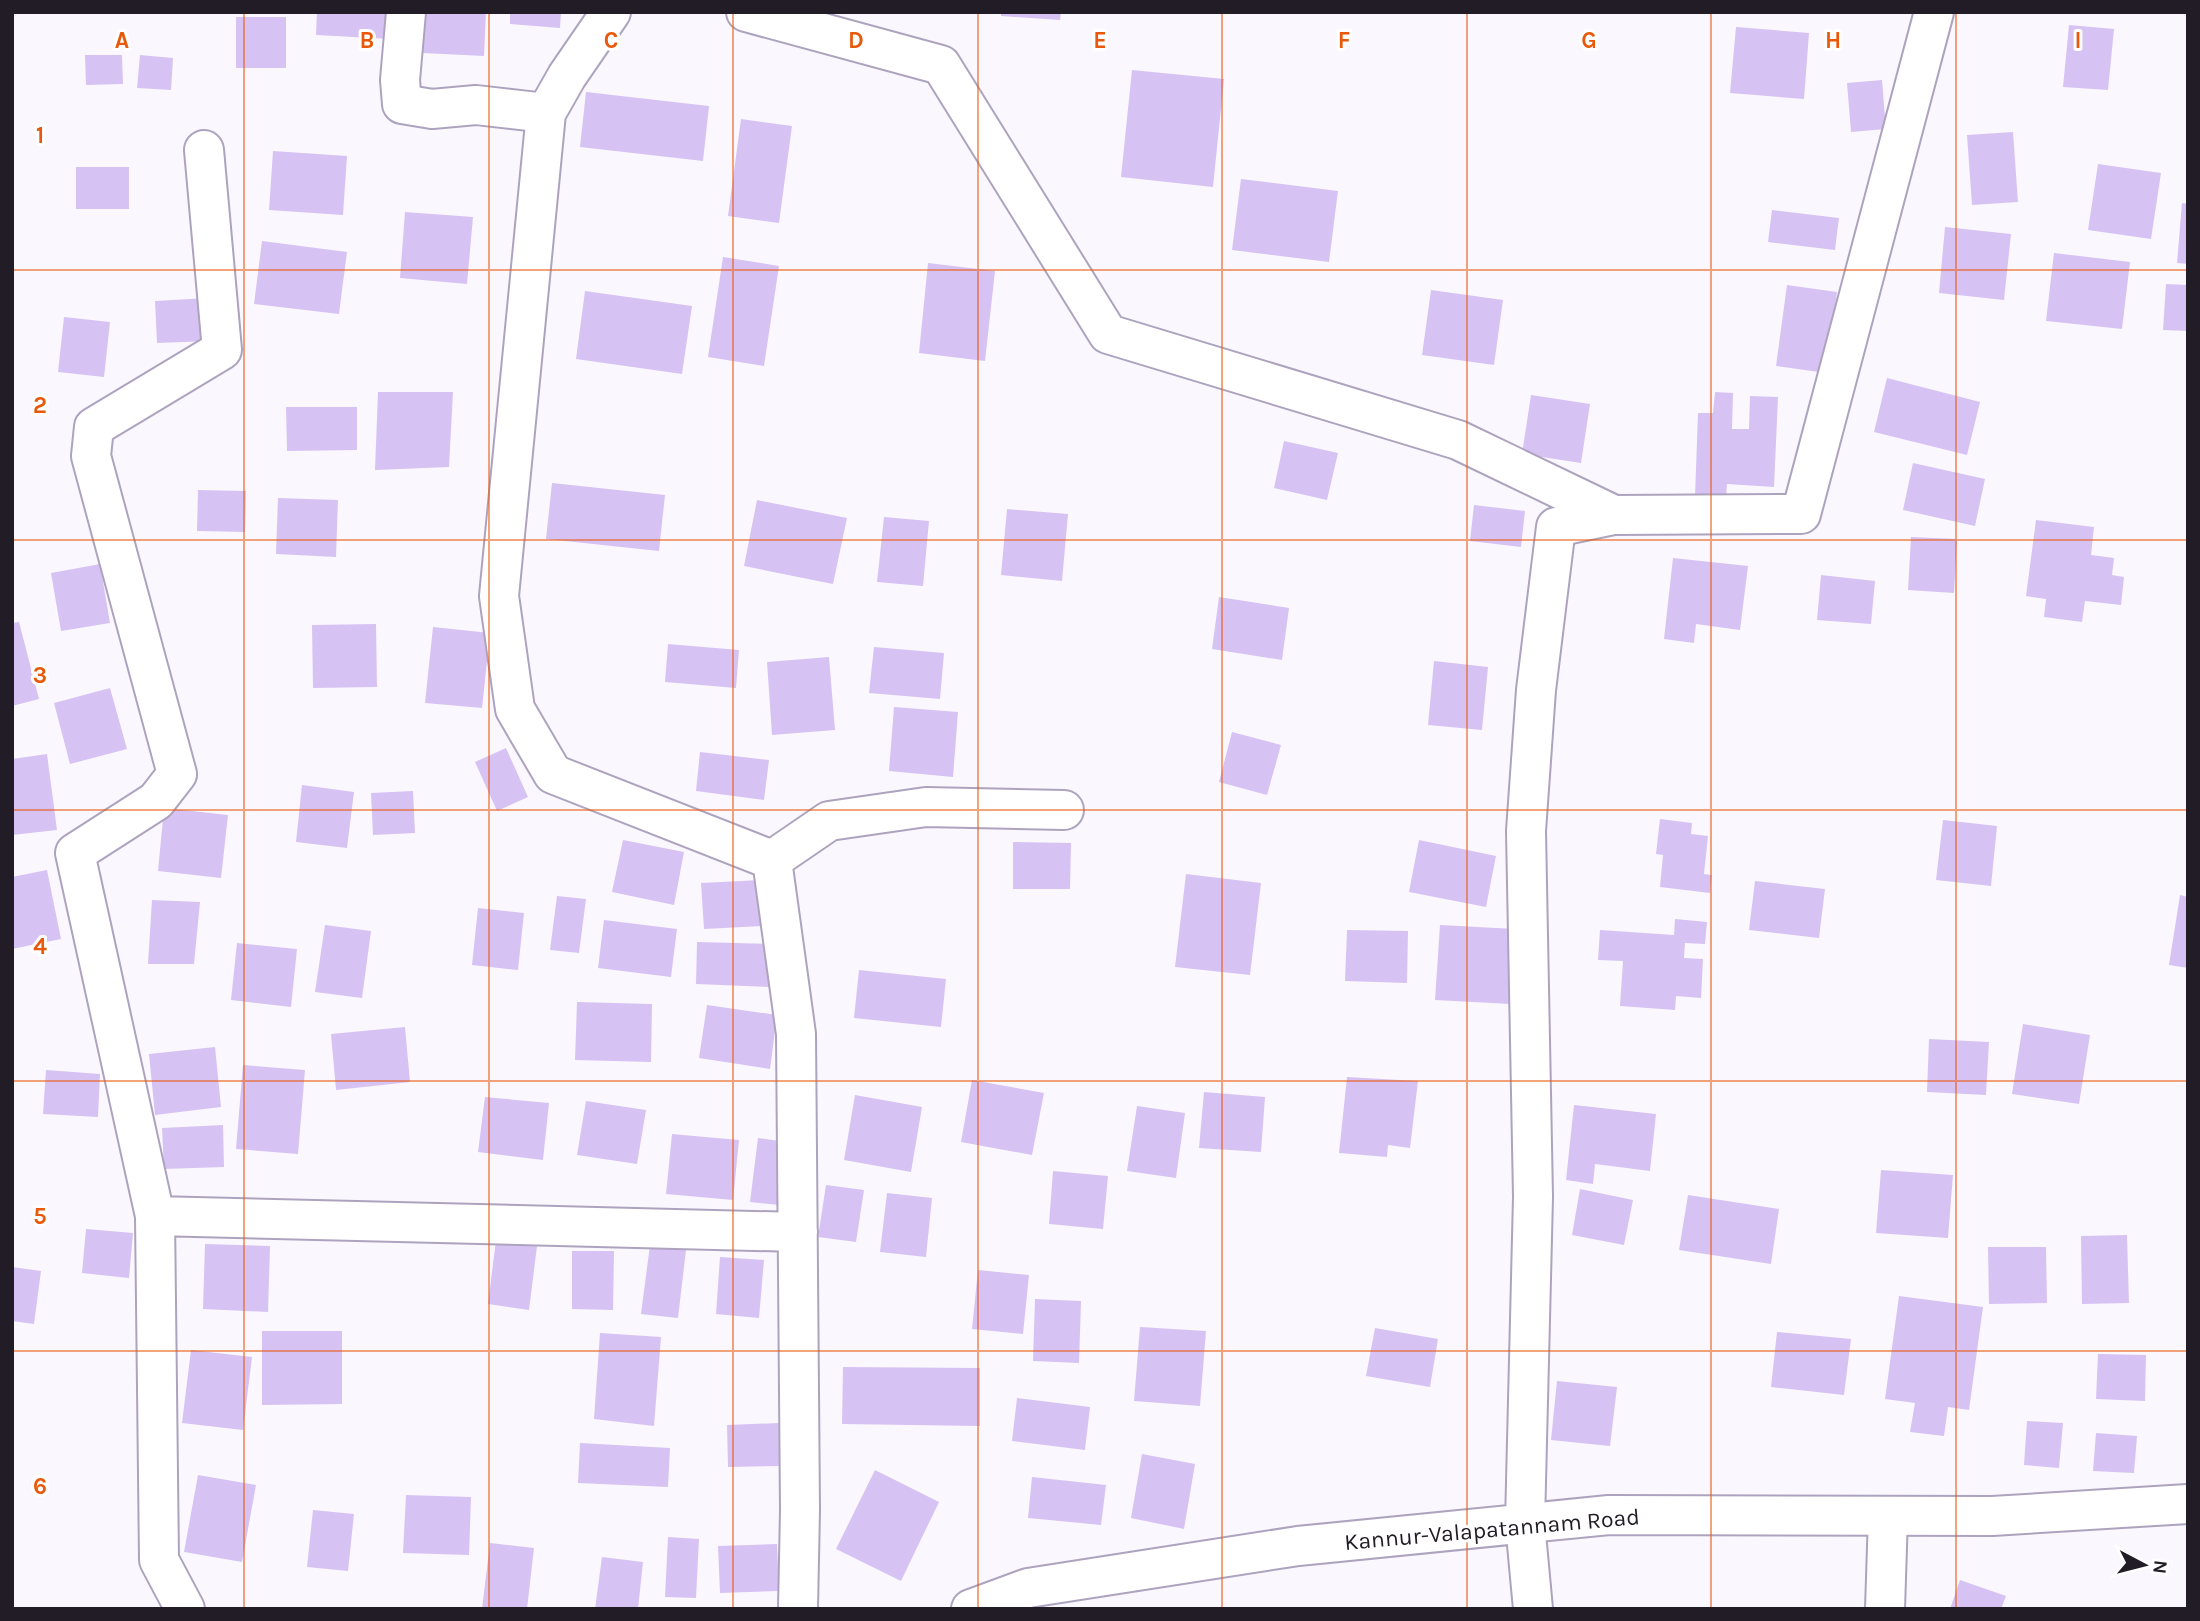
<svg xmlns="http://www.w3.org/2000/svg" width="2200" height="1621" viewBox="0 0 2200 1621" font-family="Karla,sans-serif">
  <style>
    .building { fill: #d7c2f4 }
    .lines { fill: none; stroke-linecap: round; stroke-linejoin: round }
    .minor-casing { stroke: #aea3be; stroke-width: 42 }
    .major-casing { stroke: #aea3be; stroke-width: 42 }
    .minor { stroke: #fff; stroke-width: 38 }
    .major { stroke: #fff; stroke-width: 38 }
    .grid { fill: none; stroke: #e8590c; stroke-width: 2; stroke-opacity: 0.55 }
    .labels { text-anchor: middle; stroke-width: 6; stroke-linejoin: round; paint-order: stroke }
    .street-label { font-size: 23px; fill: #211c26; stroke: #fff }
    .grid-label { font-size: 23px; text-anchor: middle; font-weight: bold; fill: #e8590c; stroke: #fff; stroke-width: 6; stroke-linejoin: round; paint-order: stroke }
  </style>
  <rect width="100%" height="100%" fill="#faf8fe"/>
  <path class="building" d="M317,12H391L390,39L316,35Z
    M424,12H486L484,56L422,53Z
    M510,12H561L560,28L510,24Z
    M1001,12H1061L1060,20L1001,16Z
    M236,17H286V68H236Z
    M2069,25L2114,29L2108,90L2063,87Z
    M1736,27L1809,33L1804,99L1730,93Z
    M85,55H122L123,84L86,85Z
    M140,55L173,58L171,90L137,88Z
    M1132,70L1224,79L1213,187L1121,177Z
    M1882,80L1886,129L1851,132L1847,83Z
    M586,92L709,106L703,161L580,147Z
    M741,119L792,126L779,223L728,216Z
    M2013,132L2018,202L1972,205L1967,135Z
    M273,151L347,156L343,215L269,210Z
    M2098,164L2161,173L2151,239L2088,230Z
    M76,167H129V209H76Z
    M1241,179L1338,191L1329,262L1232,250Z
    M2182,203L2188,204V264L2177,263Z
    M1772,210L1839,218L1835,250L1768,242Z
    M405,212L473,217L467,284L400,278Z
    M1945,227L2011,234L2004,300L1939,293Z
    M262,241L347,252L339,314L254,304Z
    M2054,253L2130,262L2122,329L2046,321Z
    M723,257L779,266L764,366L708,357Z
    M928,263L995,271L985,361L919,353Z
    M2166,284L2188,285V331L2163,330Z
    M1787,285L1837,292L1826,373L1776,366Z
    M1431,290L1503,300L1494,365L1422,355Z
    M585,291L692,306L682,374L576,359Z
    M208,298L210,341L157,343L155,301Z
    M64,317L110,322L104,377L58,372Z
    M1887,378L1980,402L1967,455L1874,432Z
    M378,392H453L449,467L375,470Z
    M1715,392L1733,393L1732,429H1749L1750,396L1778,397L1774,487L1727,484L1726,497L1695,496L1698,413H1713Z
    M1531,395L1590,404L1581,463L1522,454Z
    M286,407H357V450L287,451Z
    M1284,441L1338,453L1327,500L1274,488Z
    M1913,463L1985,479L1975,526L1903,510Z
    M552,483L665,495L659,551L546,539Z
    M198,490L246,491L245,532L197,531Z
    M278,498L338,500L336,557L276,554Z
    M757,500L847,518L833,584L744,566Z
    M1474,505L1525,511L1521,547L1470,541Z
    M1007,509L1068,514L1062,581L1001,575Z
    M884,517L929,521L923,586L877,582Z
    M2036,520L2094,527L2091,555L2114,558L2112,575L2124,577L2121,605L2085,601L2082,622L2044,617L2046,599L2026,596Z
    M1911,537L1957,539L1954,593L1908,590Z
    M1673,558L1748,566L1740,630L1696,624L1694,643L1664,639Z
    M100,564L110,623L61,631L51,573Z
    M1821,575L1875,581L1871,624L1817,620Z
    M1219,597L1289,608L1282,660L1212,649Z
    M19,622L39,699L12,706V623Z
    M376,624L377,687L313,688L312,625Z
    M433,627L490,633L482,708L425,703Z
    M668,644L739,650L736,688L665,682Z
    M874,647L944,653L940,699L869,693Z
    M829,657L835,730L772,735L767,662Z
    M1434,661L1488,667L1482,730L1428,725Z
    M110,688L127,749L70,764L54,703Z
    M894,707L958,712L953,777L889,771Z
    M1232,732L1281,745L1267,795L1219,782Z
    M506,748L528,797L497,811L475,762Z
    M700,752L769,760L764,800L696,791Z
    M47,754L57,830L12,835V759Z
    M302,785L354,792L347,848L296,842Z
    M413,791L415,833L373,835L371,793Z
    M164,808L228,815L221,878L158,871Z
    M1660,819L1692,823L1691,834L1708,836L1704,874L1712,875L1710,893L1660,887L1663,855L1656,854Z
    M1943,820L1997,826L1991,886L1936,880Z
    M623,840L684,852L674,905L612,892Z
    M1419,840L1496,856L1486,907L1409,892Z
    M1013,842L1071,843L1070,889H1013Z
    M47,870L61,939L12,949V877Z
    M1186,874L1261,883L1250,975L1175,967Z
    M761,880L763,926L704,929L701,883Z
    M1755,881L1825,889L1819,938L1749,930Z
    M2180,895L2188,897V968L2169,965Z
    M557,896L586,899L579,953L550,950Z
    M152,900L200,902L194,964H148Z
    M478,908L524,913L518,970L472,965Z
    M1675,919L1707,922L1705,944L1685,943L1684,958L1703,959L1701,998L1676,996L1675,1010L1620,1006L1623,961L1598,960L1600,930L1674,935Z
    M604,920L677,929L671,977L598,968Z
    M325,925L371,931L362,998L315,992Z
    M1440,925L1515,929L1510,1004L1435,1000Z
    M1347,930L1408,931L1407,983L1345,981Z
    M697,942L771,944L770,987L696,984Z
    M237,943L297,949L291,1007L231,1000Z
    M859,970L946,979L941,1027L854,1018Z
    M577,1002L652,1004L651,1062L575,1060Z
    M707,1005L777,1015L770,1069L699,1058Z
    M2023,1024L2090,1035L2079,1104L2012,1094Z
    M405,1027L410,1082L336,1090L331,1034Z
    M1929,1039L1989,1042L1986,1095L1927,1092Z
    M215,1047L221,1107L155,1115L149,1054Z
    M243,1065L305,1070L298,1154L236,1149Z
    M46,1070L100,1074L98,1117L43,1114Z
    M1347,1077L1418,1081L1410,1148L1388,1145L1387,1157L1339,1153Z
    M972,1080L1044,1093L1032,1155L961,1142Z
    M1204,1092L1265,1097L1261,1152L1199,1148Z
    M855,1095L922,1107L911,1172L844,1160Z
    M485,1097L549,1103L543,1160L478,1152Z
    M586,1101L646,1110L637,1164L577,1155Z
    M1574,1105L1656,1114L1650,1171L1595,1164L1593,1184L1566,1180Z
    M1137,1106L1185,1113L1176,1178L1127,1171Z
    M223,1125L224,1167L164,1169L162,1128Z
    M672,1134L739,1140L733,1200L666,1194Z
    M758,1138L787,1142L779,1205L750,1202Z
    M1881,1170L1953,1175L1948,1238L1876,1233Z
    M1053,1171L1108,1176L1103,1229L1049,1224Z
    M826,1185L864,1190L856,1242L818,1237Z
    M1580,1189L1633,1200L1624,1245L1572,1235Z
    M887,1193L932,1198L926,1257L880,1252Z
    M1688,1195L1779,1209L1771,1264L1679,1250Z
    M86,1229L133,1233L129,1278L82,1273Z
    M2127,1235L2129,1303L2082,1304L2081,1236Z
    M496,1240L537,1246L529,1310L488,1304Z
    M205,1244L270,1246L268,1312L203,1309Z
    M650,1245L686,1250L678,1318L641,1314Z
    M1988,1247H2046L2047,1303L1989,1304Z
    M572,1251H614L613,1310L572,1309Z
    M720,1257L764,1260L759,1318L716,1314Z
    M12,1267L41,1271L34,1324L12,1321Z
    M978,1270L1029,1275L1023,1334L972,1329Z
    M1899,1296L1983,1307L1969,1410L1948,1407L1944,1436L1910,1432L1915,1403L1885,1399Z
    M1035,1299L1081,1301L1079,1363L1033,1361Z
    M1140,1327L1206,1331L1200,1406L1134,1401Z
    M1375,1328L1438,1339L1430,1387L1366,1376Z
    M262,1331H342V1404L262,1405Z
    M1777,1332L1851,1339L1844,1395L1771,1387Z
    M600,1333L661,1337L654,1426L594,1419Z
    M191,1350L252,1357L243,1430L182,1423Z
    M2098,1354L2146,1355L2145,1401L2096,1399Z
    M843,1367L980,1368V1426L842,1424Z
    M1557,1381L1617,1387L1610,1446L1551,1440Z
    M1017,1398L1090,1407L1085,1450L1012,1441Z
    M2027,1421L2063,1423L2059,1468L2024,1465Z
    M779,1423L780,1466L728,1467L727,1425Z
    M2096,1433L2137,1436L2134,1473L2093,1471Z
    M580,1443L670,1448L668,1487L578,1483Z
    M1142,1454L1195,1464L1184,1529L1131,1518Z
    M875,1470L939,1502L901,1581L836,1549Z
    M198,1475L256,1485L242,1562L184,1552Z
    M1032,1477L1106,1485L1101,1525L1028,1518Z
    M406,1495L471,1497L469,1555L403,1553Z
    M313,1510L354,1514L348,1571L307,1567Z
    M668,1537L699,1539L696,1598L665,1597Z
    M490,1543L534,1548L527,1609H482Z
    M777,1544L779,1591L720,1593L718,1546Z
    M602,1557L643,1562L638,1609H595Z
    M1960,1580L2006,1596L2001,1609H1950Z"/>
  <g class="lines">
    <defs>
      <path id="minor" d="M406,12L400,80L402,104L432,109L476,105L546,113
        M611,12L567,76L546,113L499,596L515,709L553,774L772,860
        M746,12L941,65L1108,334L1458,440L1614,515
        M772,860L796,1034L800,1510L798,1609
        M772,860L829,821L926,807L1064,810
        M155,1216L798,1232
        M185,1609L159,1560L155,1216L75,853L156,801L177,774L91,456L94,427L222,350L204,150
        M1533,1609L1525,1523L1533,1197L1526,831L1536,690L1556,527L1614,515L1801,514L1934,12
        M1885,1609L1888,1516"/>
      <path id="major" d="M971,1609L1028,1588L1298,1546L1609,1515L1992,1516L2188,1504"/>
    </defs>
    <use href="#minor" class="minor-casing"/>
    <use href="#major" class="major-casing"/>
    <use href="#minor" class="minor"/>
    <use href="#major" class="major"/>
  </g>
  <path class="grid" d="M244,12V1609M489,12V1609M733,12V1609M978,12V1609M1222,12V1609M1467,12V1609M1711,12V1609M1956,12V1609M12,270H2188M12,540H2188M12,810H2188M12,1081H2188M12,1351H2188"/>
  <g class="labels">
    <g class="street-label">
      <text transform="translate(1492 1529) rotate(-5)" y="8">Kannur-Valapatannam Road</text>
    </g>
  </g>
  <g class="grid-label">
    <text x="122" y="48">A</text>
    <text x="367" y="48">B</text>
    <text x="611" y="48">C</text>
    <text x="856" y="48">D</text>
    <text x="1100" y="48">E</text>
    <text x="1344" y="48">F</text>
    <text x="1589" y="48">G</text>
    <text x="1833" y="48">H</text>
    <text x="2078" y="48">I</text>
    <text x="40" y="143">1</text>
    <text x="40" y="413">2</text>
    <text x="40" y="683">3</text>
    <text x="40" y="954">4</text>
    <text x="40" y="1224">5</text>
    <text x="40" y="1494">6</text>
  </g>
  <rect width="2200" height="1621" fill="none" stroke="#211c26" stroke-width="28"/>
  <g transform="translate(2144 1565) rotate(97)" stroke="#ffffff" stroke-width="5" paint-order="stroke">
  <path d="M0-5L12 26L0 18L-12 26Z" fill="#211c26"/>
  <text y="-10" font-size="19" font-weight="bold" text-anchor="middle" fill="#211c26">N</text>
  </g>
</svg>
